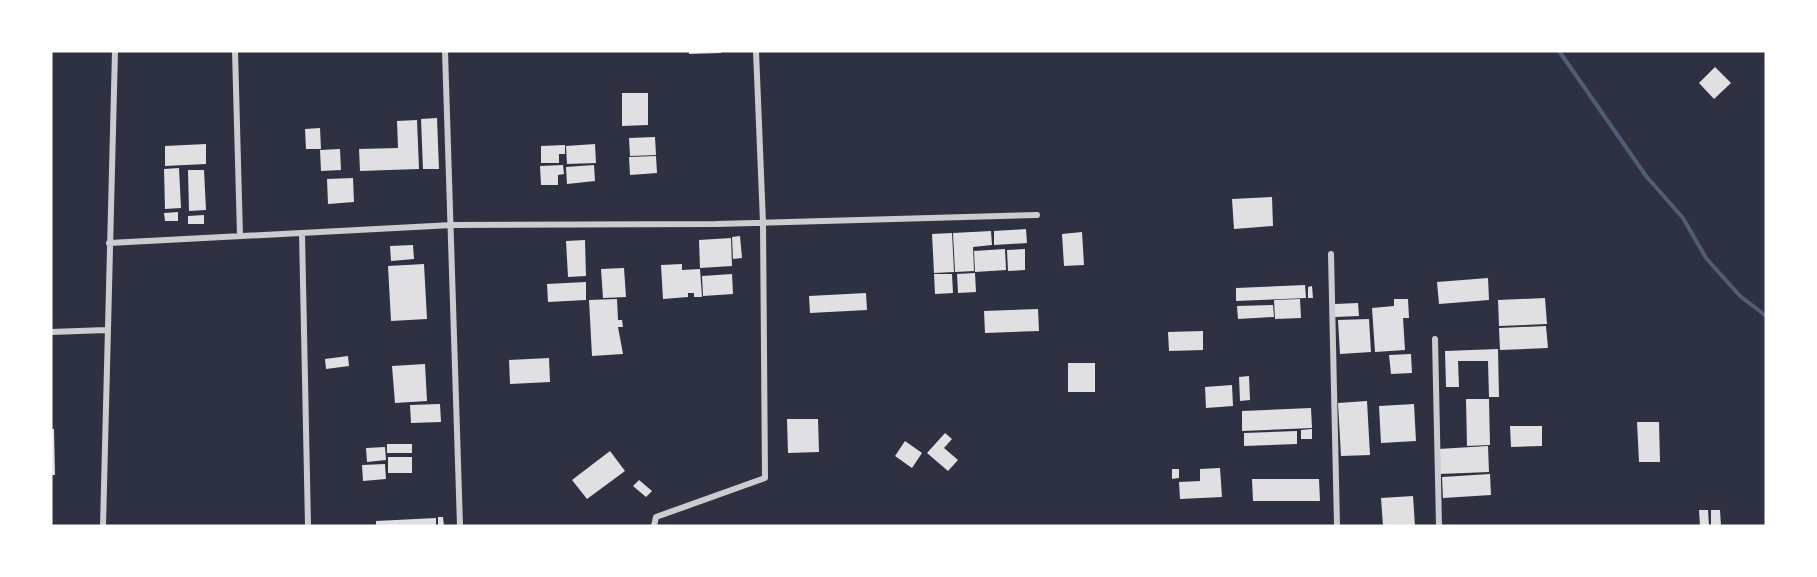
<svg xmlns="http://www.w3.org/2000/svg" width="1817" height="577" viewBox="0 0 1817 577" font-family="Manrope,sans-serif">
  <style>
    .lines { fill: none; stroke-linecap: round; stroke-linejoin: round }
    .stream { stroke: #4f5d75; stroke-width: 4 }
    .building { fill: #e0e0e3 }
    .minor { stroke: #caccd0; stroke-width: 6 }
  </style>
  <rect width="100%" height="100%" fill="#2d3142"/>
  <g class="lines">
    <path class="stream" d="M1559,51L1646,176L1683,218L1706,258L1740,296L1766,316"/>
  </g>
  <path class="building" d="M689,51H721V53L689,54Z
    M1715,67L1731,83L1714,99L1699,83Z
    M622,93H648V125L622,126Z
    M437,118L439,169H423L421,119Z
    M417,120L419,169L360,171L359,149L398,148L397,121Z
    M320,128L321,149H306L305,129Z
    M655,137L656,155L630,156L629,138Z
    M206,144V164L165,166V146Z
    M595,144L596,163L567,164L566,146Z
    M565,145V154H559V163H541V146Z
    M340,149L341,170L321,171L320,150Z
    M656,156L657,173L630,175L629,157Z
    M563,165L564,174L558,175V185H541L540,166Z
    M594,165L595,181L567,184L566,167Z
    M179,168L181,208L165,209L164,169Z
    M188,170H204L206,210L189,211Z
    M353,178L354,202L328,204L327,179Z
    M1272,197L1273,226L1234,229L1232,199Z
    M178,212V221H165L164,213Z
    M204,215V224H188V216Z
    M1026,229L1027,243L994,245V231Z
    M991,231L992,245L973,247L974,271L955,272L953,233Z
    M1082,232L1084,265L1064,266L1062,234Z
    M952,233L954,272L934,273L932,234Z
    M740,236L742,258L733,259L732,237Z
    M731,238L732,266L700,268L699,240Z
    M585,240L586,276L568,277L566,241Z
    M413,245L414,259L391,261L390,246Z
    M1005,249L1006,270L975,272L974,251Z
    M1025,249V270L1008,271L1007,250Z
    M424,264L427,319L391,321L388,266Z
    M682,264V270L700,269L702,297H694V293H688V297L663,299L661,265Z
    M624,268L626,297L603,298L601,269Z
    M975,273L976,292L958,293L957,274Z
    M732,274L733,294L703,296L702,276Z
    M934,274H952L953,293L935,294Z
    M1488,278L1489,300L1439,304L1437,282Z
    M586,282V300L548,302L547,284Z
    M1305,285L1306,298L1236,301V288Z
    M1312,286L1313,298H1308V287Z
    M866,293L867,310L810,313L809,296Z
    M1545,298L1547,324L1499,326L1498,300Z
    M617,299L618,320H622L623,327H618L623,354L592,356L589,300Z
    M1300,299L1301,318L1275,319L1274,300Z
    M1394,299H1408L1409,318H1403L1405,350L1375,352L1372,308L1394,306Z
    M1358,303L1359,316L1335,317V304Z
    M1273,305L1274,317L1238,319L1237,306Z
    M1038,309L1039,331L985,333L984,311Z
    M1369,319L1371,352L1340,354L1338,320Z
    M1546,326L1548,348L1500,350L1499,328Z
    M1203,331V350L1169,351L1168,332Z
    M1498,349L1499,397H1489L1488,361H1458L1459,387H1446L1445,351Z
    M1411,354L1412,373L1391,374L1389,355Z
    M348,356L349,366L326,369L325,359Z
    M549,358L550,382L510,384L509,360Z
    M1068,363H1095V392H1068Z
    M425,364L427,401L395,403L392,366Z
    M1249,376L1250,400L1240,401L1239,377Z
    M1232,385L1233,406L1206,408L1205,387Z
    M1466,399H1489L1490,445L1467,446Z
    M1367,401L1370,455L1341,456L1338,403Z
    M440,404L441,422L411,423L410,405Z
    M1414,404L1416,441L1381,443L1379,406Z
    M1311,408L1312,428L1242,431V411Z
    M787,419H818L819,452L788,453Z
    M1637,422H1659L1660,462H1639Z
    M1510,426H1542V446L1511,447Z
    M51,429H54L55,475H51Z
    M1312,429V439H1301V430Z
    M1297,431V444L1244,446V433Z
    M945,433L952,439L944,448L958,460L948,471L927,453Z
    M905,441L922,453L912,468L895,456Z
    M387,444H412V453H387Z
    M1488,446L1489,472L1439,474L1438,449Z
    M385,447L386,460L367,462L366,448Z
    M610,451L625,471L587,499L572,480Z
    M388,457H412V473H388Z
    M385,464L386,479L363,481L362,465Z
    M1220,468L1222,497L1180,499L1179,482L1200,481V469Z
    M1172,469H1179V478L1172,479Z
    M1490,474L1491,495L1443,498L1442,477Z
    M1252,479H1319L1320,501H1253Z
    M639,480L652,491L646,497L633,486Z
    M1413,496L1415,526H1383L1381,498Z
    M1699,510H1708L1709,526H1700Z
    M1711,510H1720L1721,526H1711Z
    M438,517H443L444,526H438Z
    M436,518V526H376V521Z"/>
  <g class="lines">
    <path class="minor" d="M235,51L240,236
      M445,51L460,526
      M302,233L308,526
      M109,243L452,225L716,224L1037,215
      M1331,254L1337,526
      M51,332L106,330
      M1435,339L1439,526
      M103,526L115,51
      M654,526L656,517L765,478L763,223L756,51"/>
  </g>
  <rect width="1817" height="577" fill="none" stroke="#ffffff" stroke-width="105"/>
</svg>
